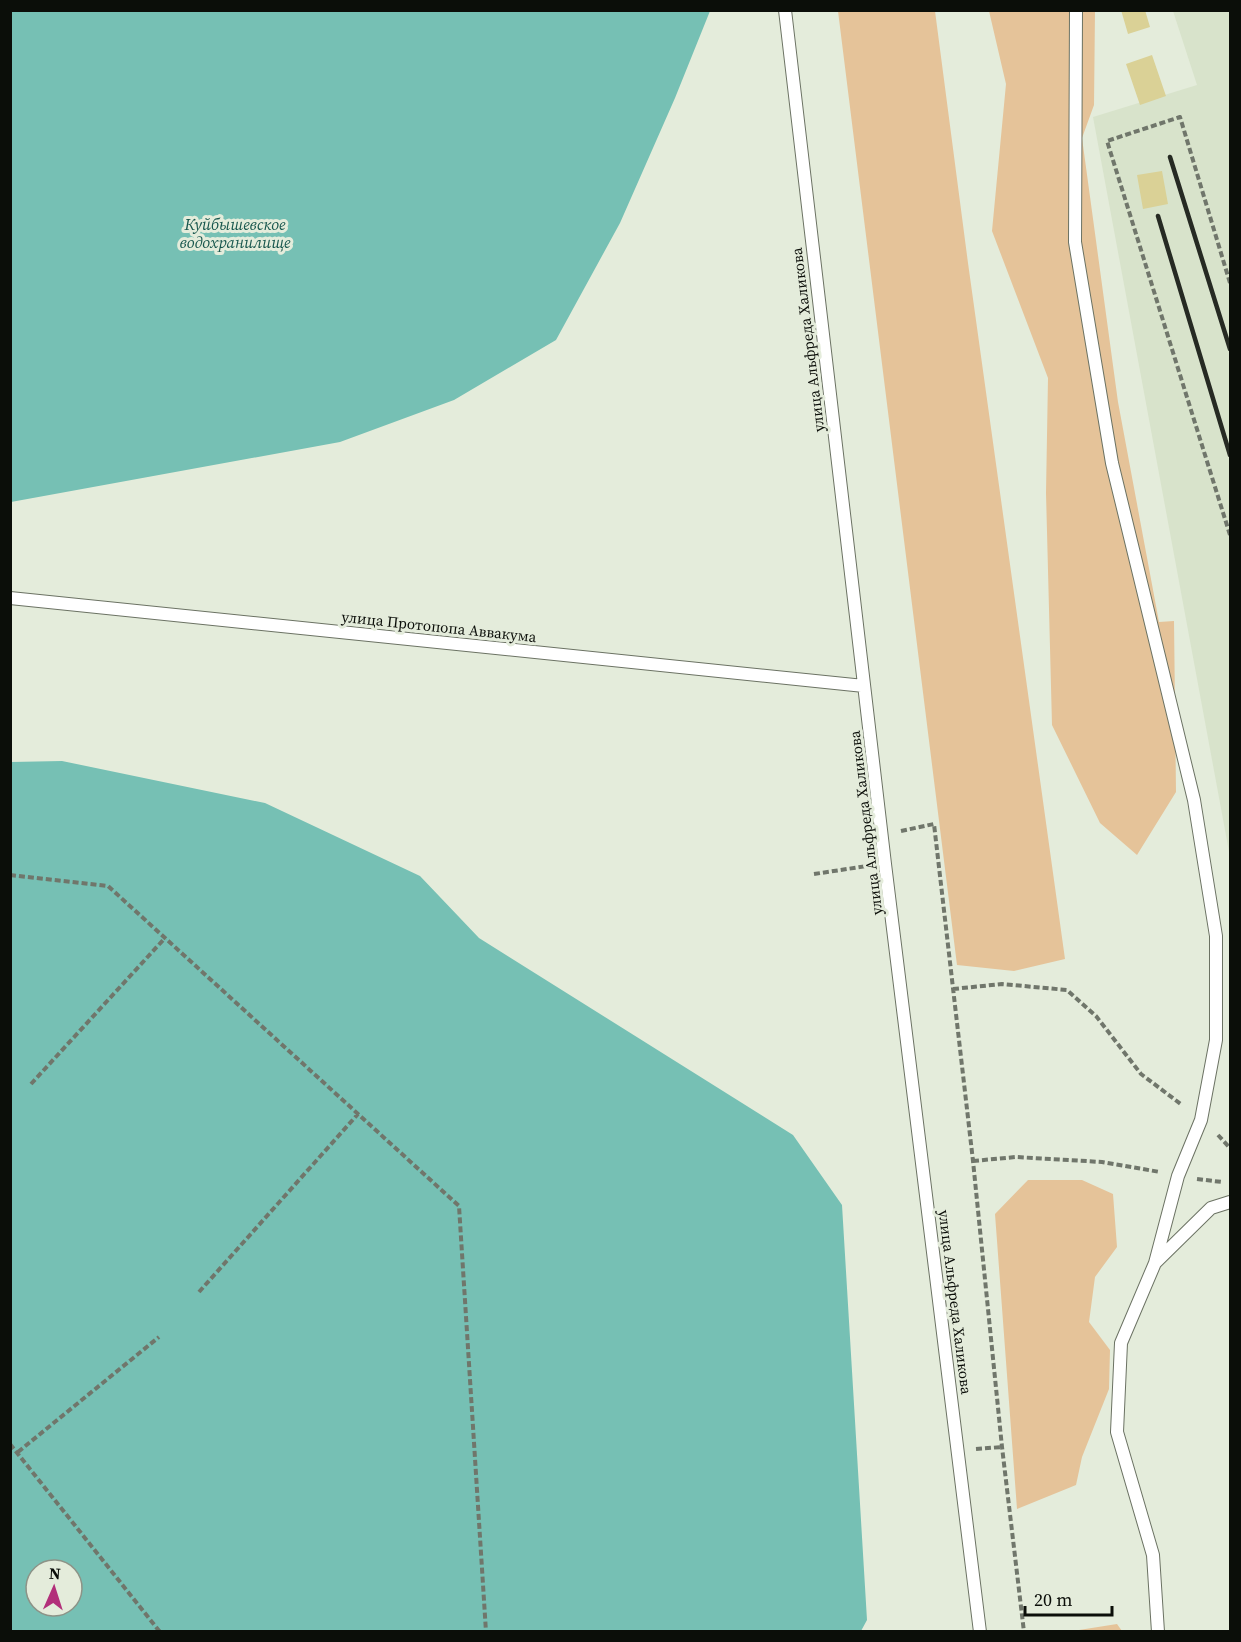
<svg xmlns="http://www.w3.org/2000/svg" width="1241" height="1642" viewBox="0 0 1241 1642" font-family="'Source Serif 4',serif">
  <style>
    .built { fill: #d8e3cb }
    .green { fill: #e5c399 }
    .water { fill: #76c0b4; fill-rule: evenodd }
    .building { fill: #dad196 }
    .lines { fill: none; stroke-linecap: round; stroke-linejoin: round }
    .service-casing { stroke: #6b7263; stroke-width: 14 }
    .path { stroke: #70766b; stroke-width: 4; stroke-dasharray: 6 3; stroke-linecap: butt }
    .service { stroke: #fff; stroke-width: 12 }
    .rail { stroke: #262a23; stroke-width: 4.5 }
    .labels { text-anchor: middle; stroke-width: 6; stroke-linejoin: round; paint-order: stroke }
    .street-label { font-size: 15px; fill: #0b0e09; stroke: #e4ecdb }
    .water-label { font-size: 16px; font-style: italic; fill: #17564d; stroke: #e4ecdb }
  </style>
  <rect width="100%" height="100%" fill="#e4ecdb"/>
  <path class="built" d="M1173,11H1230V857L1093,117L1197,85Z"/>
  <path class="green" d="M838,11H935L968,263L1065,959L1014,971L957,965Z
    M989,11H1095L1094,105L1082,138L1118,402L1159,622L1174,621L1176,792L1137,855L1100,823L1052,725L1046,493L1048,378L992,231L1006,84Z
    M1028,1180H1082L1113,1194L1117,1247L1095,1277L1089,1322L1110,1350L1109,1389L1082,1457L1076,1485L1017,1509L995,1214Z
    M1117,1624L1122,1631H1078L1079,1630Z"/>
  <path class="water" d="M11,10H710V11L675,98L620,223L556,340L454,400L340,442L11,502Z
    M62,761L265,803L420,876L479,938L793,1135L842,1205L867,1620L861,1631H11V762ZM36,1570H72V1606H36Z"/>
  <path class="building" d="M1121,10H1145L1150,27L1128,34Z
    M1152,55L1166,96L1140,105L1126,64Z
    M1162,171L1168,204L1143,209L1137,175Z"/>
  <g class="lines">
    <defs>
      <path id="service" d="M785,10L885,864L980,1632
        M1076,10L1075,242L1112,463L1194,800L1216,936V1040L1201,1120L1178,1176L1155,1263
        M10,598L864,686
        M1158,1632L1153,1555L1117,1432L1121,1343L1155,1263L1211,1208L1230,1202"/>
    </defs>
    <use href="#service" class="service-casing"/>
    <path class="path" d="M1230,283L1180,117L1107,141L1230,535
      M901,831L934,824L973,1161L1002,1447L1024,1632
      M814,874L867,866
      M10,875L108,886L459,1206L486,1632
      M953,989L1002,984L1067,990L1096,1016L1141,1074L1182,1105
      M31,1084L165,938
      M1218,1135L1230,1148
      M973,1161L1016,1157L1102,1162L1160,1172
      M1197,1179L1222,1182
      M199,1292L358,1114
      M10,1444L160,1632
      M976,1449L1002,1447
      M18,1452L159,1337"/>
    <use href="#service" class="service"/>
    <path class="rail" d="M1170,157L1230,349
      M1158,216L1230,455"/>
  </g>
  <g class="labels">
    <g class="street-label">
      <text transform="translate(808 340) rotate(-97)" y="5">улица Альфреда Халикова</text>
      <text transform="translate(439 627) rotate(6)" y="5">улица Протопопа Аввакума</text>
      <text transform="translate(866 823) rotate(-97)" y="5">улица Альфреда Халикова</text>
      <text transform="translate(955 1302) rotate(83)" y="5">улица Альфреда Халикова</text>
    </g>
    <g class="water-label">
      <text x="235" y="230">Куйбышевское<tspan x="235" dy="18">водохранилище</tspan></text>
    </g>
  </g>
  <rect width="1241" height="1642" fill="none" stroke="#0b0e09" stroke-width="24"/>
  <g transform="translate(54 1588) rotate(3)"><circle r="28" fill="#e4ecdb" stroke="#8d9387" stroke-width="1.5"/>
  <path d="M0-4.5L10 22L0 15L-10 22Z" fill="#b2307a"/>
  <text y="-9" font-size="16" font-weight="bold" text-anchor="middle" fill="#0b0e09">N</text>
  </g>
  <path d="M1025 1606v9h87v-9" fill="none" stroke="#0b0e09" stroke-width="3"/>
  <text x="1034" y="1606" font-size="18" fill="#0b0e09" stroke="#e4ecdb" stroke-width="4.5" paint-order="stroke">20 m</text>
</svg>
